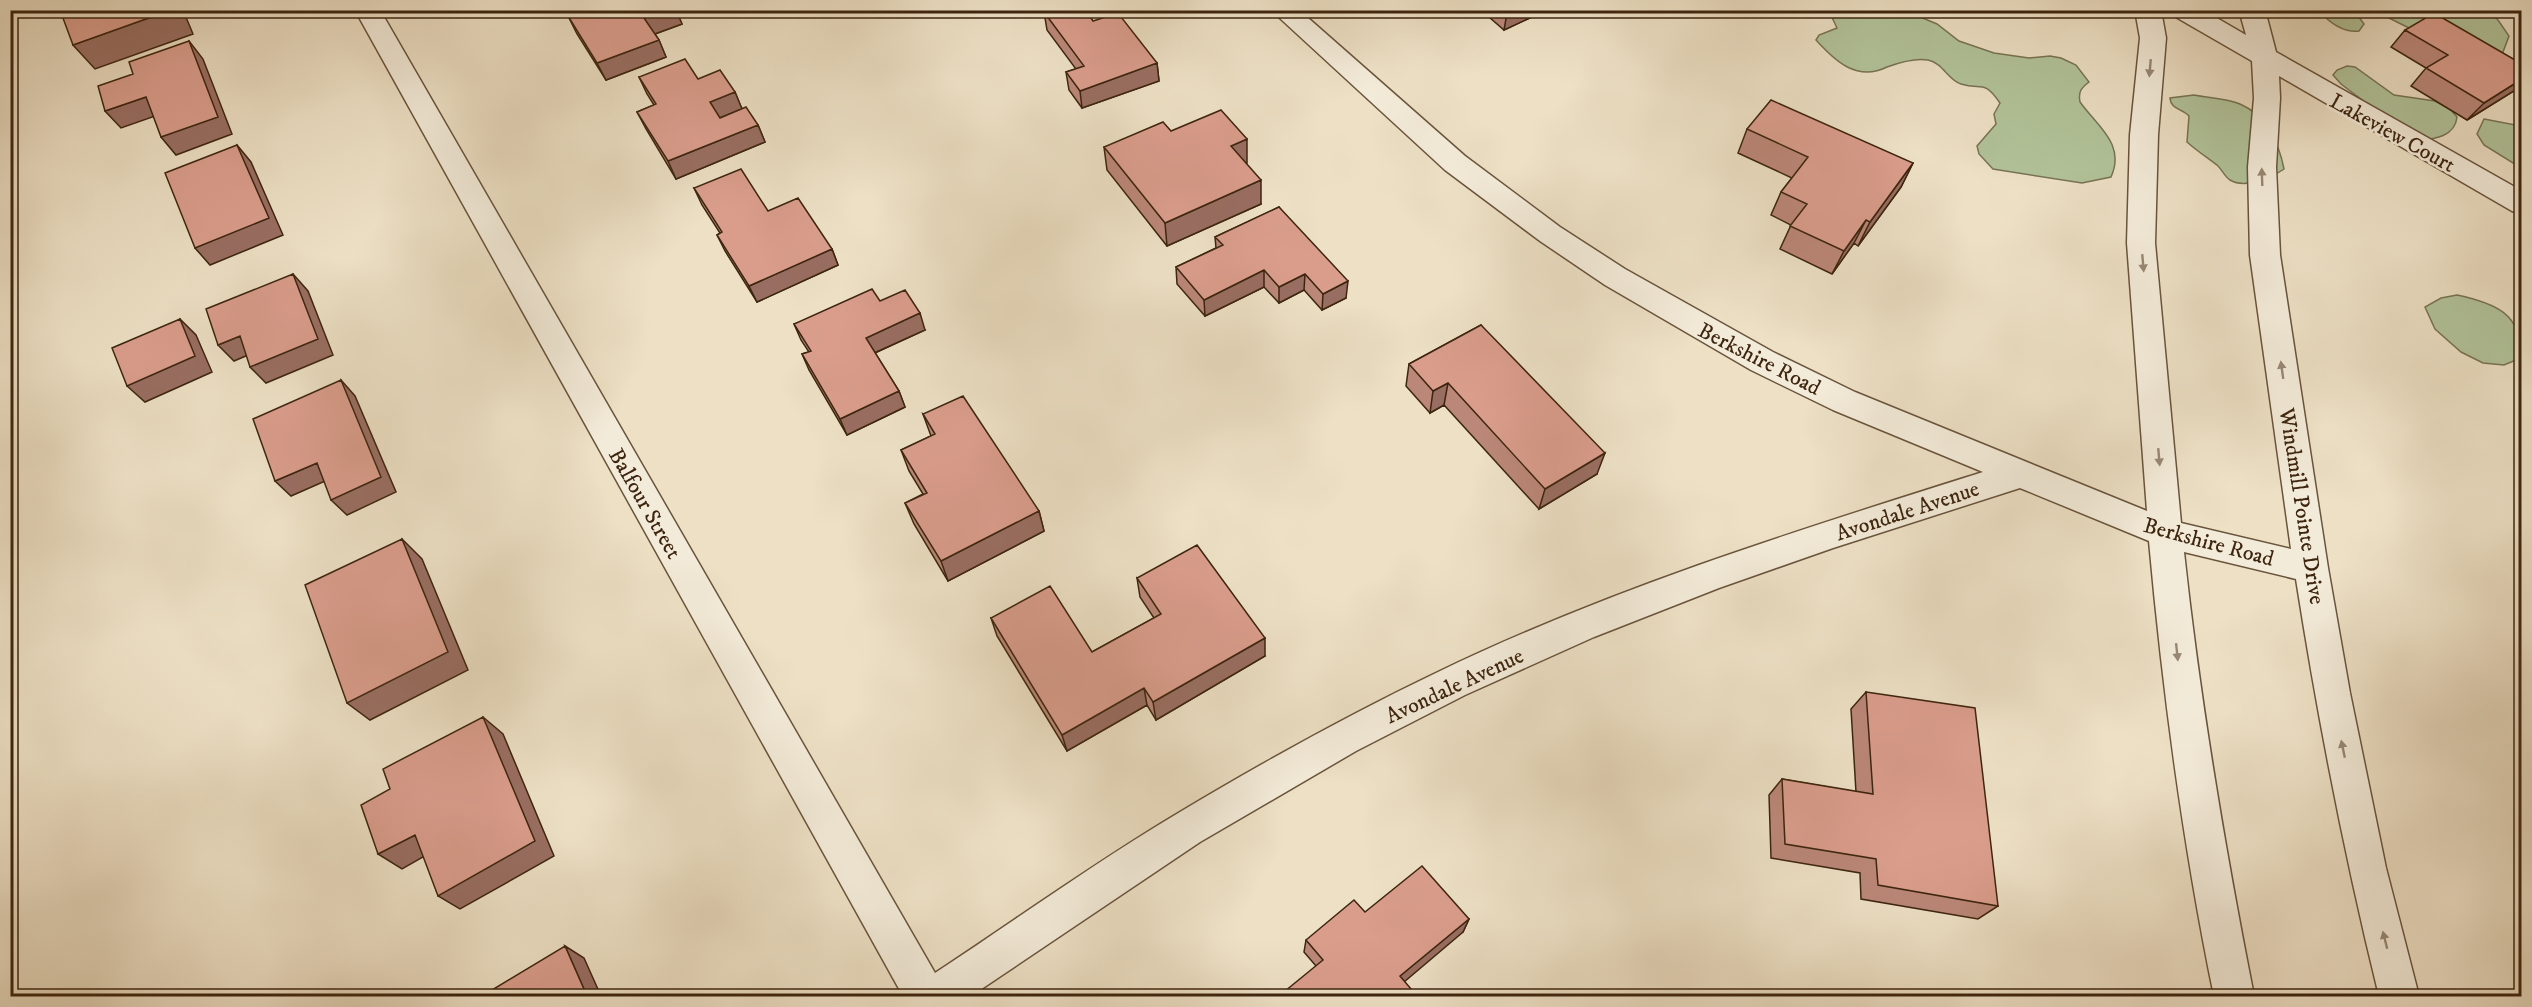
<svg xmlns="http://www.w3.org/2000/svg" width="2532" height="1007" viewBox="0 0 2532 1007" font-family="'IM FELL DW Pica',serif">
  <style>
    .green { fill: #b2c39a; stroke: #787454; stroke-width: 1.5 }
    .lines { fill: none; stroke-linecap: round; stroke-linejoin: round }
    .street-casing { stroke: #69543c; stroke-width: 3 }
    .street { fill: #f3ebd9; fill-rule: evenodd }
    .wall { fill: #bb8778; stroke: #3d250f; stroke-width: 1.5 }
    .shaded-wall { fill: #996e62; stroke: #3d250f; stroke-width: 1.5 }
    .building { fill: #da9d8c; stroke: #3d250f; stroke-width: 1.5 }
    .oneway { fill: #988874 }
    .labels { text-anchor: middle; stroke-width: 5; stroke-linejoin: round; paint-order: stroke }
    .street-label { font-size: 22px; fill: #3d250f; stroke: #f3ebd9 }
  </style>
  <rect width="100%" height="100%" fill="#ede0c5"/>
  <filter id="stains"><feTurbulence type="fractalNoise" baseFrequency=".00333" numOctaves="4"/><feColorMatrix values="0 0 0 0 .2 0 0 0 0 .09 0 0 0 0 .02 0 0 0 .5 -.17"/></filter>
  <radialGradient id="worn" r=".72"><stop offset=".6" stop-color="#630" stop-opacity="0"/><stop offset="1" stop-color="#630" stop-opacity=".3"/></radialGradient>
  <path class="green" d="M1829,11H1906L1937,24L1959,41L1994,53L2029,58L2050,56L2061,58L2076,65L2089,82C2081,88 2078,92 2080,102C2097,126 2126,144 2111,177L2082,183L1993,169L1979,154L1977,146L1996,124L1994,114L2000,103C1983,78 1981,91 1961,84C1948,80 1943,63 1928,60C1915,58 1898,63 1887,67C1857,82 1835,61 1816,40L1819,35L1837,28Z
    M2319,11H2358L2356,13L2364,24L2359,31C2343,33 2329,22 2319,11Z
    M2362,11H2488L2498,20L2509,36L2500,60L2413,30L2387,17Z
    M2347,66L2355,67L2394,95L2435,101L2450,109L2457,117C2455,137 2434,139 2417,141L2341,84L2333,75L2337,70Z
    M2194,95C2208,98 2227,98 2240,104C2266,115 2279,143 2284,169C2271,178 2245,189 2230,180C2225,177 2222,170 2218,166C2208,158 2197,151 2187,142L2189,116C2182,108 2171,110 2170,98Z
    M2484,119L2521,126V168L2484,145L2477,134Z
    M2457,295C2494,303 2523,313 2521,358L2504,365L2483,363L2461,352L2435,329L2425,307L2441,298Z"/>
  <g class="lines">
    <defs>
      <path id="street" d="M355,10H380L935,973C1014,921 1093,864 1175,815C1260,764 1348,715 1438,672C1612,588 1799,530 1983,472L1833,410L1751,370L1605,285L1540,241L1445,170L1271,10H1299L1465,156L1560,227L1625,269L1773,352L1855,392L2147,511L2127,243L2130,135L2140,38L2135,10H2161L2166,38L2158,135L2155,243L2181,523L2291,549L2250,255L2248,167L2254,98L2252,61L2174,16L2171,10H2203L2246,35L2239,10H2265L2276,52L2522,191V214L2512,211L2279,76L2280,98L2276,167L2280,255L2328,568L2350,693L2386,868L2419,996H2379C2345,858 2318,719 2296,579L2184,552C2200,701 2225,849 2254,996H2214C2183,846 2163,694 2149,541L2020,488L1833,548L1719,588L1594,637L1465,695L1356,751L1200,842L971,996H903Z"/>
    </defs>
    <use href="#street" class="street-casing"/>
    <use href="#street" class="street"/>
  </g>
  <path class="wall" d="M568,10H676L682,24L655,34L659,40L666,57L606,80L577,34L568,16L571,15Z
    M1481,10H1547L1504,30Z
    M2412,10H2431L2422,16Z
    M1044,12L1093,21L1157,63L1159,81L1082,108L1069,90L1066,72L1076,69L1047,30Z
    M2405,30L2517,89L2467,120L2411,86L2426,68L2391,47Z
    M639,77L698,79L735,92L742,109L758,125L765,142L676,179L646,129L637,112L654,105L647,94Z
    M1747,129L1913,163L1901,187L1858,246L1854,243L1832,274L1780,249L1791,225L1771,215L1781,192L1792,178L1738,153Z
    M1171,131L1247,163H1246L1261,204L1167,246L1107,170L1104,147Z
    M694,188L768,211L832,249L838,265L757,302L725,251L717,235L720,233L702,205Z
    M1279,207L1346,298L1322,310L1304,290L1279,303L1264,287L1205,316L1177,284L1176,267L1216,248L1215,237Z
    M880,301L925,330L875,353L899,391L905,407L847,435L809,370L802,354L809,352L801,340L794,324Z
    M1481,325L1597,474L1539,509L1444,405L1430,413L1406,386L1409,364Z
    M923,414L1039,511L1044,531L948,581L914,524L905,503L923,494L909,471L901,450L931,436Z
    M1137,578L1265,656L1156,720L1147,705L1067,751L997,636L991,618L1092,652L1154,618L1140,597Z
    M1866,692L1998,906L1978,919L1861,899L1860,873L1771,858L1769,795L1782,779L1856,792L1851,709Z
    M1365,912L1469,919L1463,932L1316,966L1304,952L1306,940Z"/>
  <path class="shaded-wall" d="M171,10H183L193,34L95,69L73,45Z
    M663,10H676L682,24L652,35L644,18Z
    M1512,10H1547L1504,30L1507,13Z
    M2427,10H2431L2422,16Z
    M659,40L666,57L606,80L597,63Z
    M189,41L203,59L232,134L176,155L161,137Z
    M1157,63L1159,81L1082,108L1080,91Z
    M2522,79V85L2517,89L2467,120L2484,103Z
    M735,92L742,109L717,119L710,102Z
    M146,97L161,114L121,128L105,111Z
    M758,125L765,142L676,179L668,161Z
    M1247,139V163L1232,170L1231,146Z
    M237,145L251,162L283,235L210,265L195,248Z
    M1913,163L1901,187L1858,246L1870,222Z
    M1261,180V204L1167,246L1165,223Z
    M1866,220L1854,243L1832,274L1844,251Z
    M832,249L838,265L757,302L749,286Z
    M1264,270V287L1205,316L1204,300Z
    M293,274L308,291L333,355L266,383L250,367Z
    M1305,274L1304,290L1279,303V287Z
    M1348,281L1346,298L1322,310L1323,294Z
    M920,313L925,330L872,354L866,338Z
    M180,319L196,335L212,372L145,402L127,386Z
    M240,336L255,352L234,361L218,345Z
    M341,380L355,396L396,492L347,515L331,500Z
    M1448,383L1444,405L1430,413L1433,391Z
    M899,391L905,407L847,435L840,419Z
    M1605,453L1597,474L1539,509L1545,489Z
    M317,463L332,478L291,496L275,481Z
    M1039,511L1044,531L948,581L941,561Z
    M402,539L422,559L468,670L370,720L347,703Z
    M1265,638V656L1156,720L1153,702Z
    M1144,688L1147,705L1067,751L1062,735Z
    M483,717L503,734L554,856L460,909L438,896Z
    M415,835L437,849L402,869L378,854Z
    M1469,919L1463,932L1397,988L1400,976Z
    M565,946L584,958L601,996H587Z"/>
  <path class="building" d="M60,10H171L73,45Z
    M570,10H663L644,18L659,40L597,63L568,16L573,15Z
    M1049,10H1086L1093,21L1118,13L1157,63L1080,91L1066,72L1084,66L1044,12Z
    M2434,13L2522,64V79L2484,103L2426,68L2448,55L2405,30Z
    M189,41L218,117L161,137L146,97L105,111L98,86L133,74L129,62Z
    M685,59L698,79L720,70L735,92L710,102L720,118L746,107L758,125L668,161L637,112L656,104L639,77Z
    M1771,100L1913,163L1870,222L1866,220L1844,251L1790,226L1807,204L1781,192L1808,157L1747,129Z
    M1221,110L1247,139L1231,146L1261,180L1165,223L1104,147L1163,122L1171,131Z
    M237,145L269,218L195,248L165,173Z
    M741,169L768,211L798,198L832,249L749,286L717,235L722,232L694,188Z
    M1279,207L1348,281L1323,294L1305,274L1279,287L1264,270L1204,300L1176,267L1223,245L1215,237Z
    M293,274L318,339L250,367L240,336L218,345L206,309Z
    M872,289L880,301L905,290L920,313L866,338L899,391L840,419L802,354L811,351L794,324Z
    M180,319L195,356L127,386L112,348Z
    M1481,325L1605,453L1545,489L1448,383L1433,391L1409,364Z
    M341,380L381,477L331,500L317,463L275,481L253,419Z
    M963,396L1039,511L941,561L905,503L927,493L901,450L935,434L923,414Z
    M402,539L448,652L347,703L305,585Z
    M1197,545L1265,638L1153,702L1144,688L1062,735L991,618L1050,586L1092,652L1161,614L1137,578Z
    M1866,692L1975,708L1998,906L1878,885L1876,859L1785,844L1782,779L1873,794Z
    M483,717L535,841L438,896L415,835L378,854L361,805L390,789L383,769Z
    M1422,866L1469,919L1400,976L1417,996H1279L1323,960L1306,940L1354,900L1365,912Z
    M565,946L587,996H482Z"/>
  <defs><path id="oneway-solid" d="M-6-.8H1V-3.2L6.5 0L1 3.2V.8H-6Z" transform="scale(1.5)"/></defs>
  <g class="oneway">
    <use href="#oneway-solid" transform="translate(2150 68) rotate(95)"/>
    <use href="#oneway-solid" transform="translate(2262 177) rotate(-92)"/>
    <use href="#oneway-solid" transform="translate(2143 263) rotate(85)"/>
    <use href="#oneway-solid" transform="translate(2282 370) rotate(-98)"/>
    <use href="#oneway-solid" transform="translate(2159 457) rotate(85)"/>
    <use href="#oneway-solid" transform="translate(2177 652) rotate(84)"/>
    <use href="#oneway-solid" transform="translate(2343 749) rotate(-102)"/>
    <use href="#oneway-solid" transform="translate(2385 940) rotate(-104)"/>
  </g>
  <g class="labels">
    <g class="street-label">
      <text transform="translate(2393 132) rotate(29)" y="8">Lakeview Court</text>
      <text transform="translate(1760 358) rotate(27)" y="8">Berkshire Road</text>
      <text transform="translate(646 503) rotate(60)" y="8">Balfour Street</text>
      <text transform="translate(2303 506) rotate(81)" y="8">Windmill Pointe Drive</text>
      <text transform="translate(1907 510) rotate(-18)" y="8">Avondale Avenue</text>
      <text transform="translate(2209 541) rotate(15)" y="8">Berkshire Road</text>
      <text transform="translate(1454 685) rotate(-25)" y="8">Avondale Avenue</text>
    </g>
  </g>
  <rect width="2532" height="1007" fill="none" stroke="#ede0c5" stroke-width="36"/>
  <rect x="12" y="12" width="2508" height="983" fill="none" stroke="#3d250f" stroke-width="3"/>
  <rect x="18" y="18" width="2496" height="971" fill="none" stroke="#3d250f" stroke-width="1.5"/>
  <rect width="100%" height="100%" filter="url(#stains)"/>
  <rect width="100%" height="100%" fill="url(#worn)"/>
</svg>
